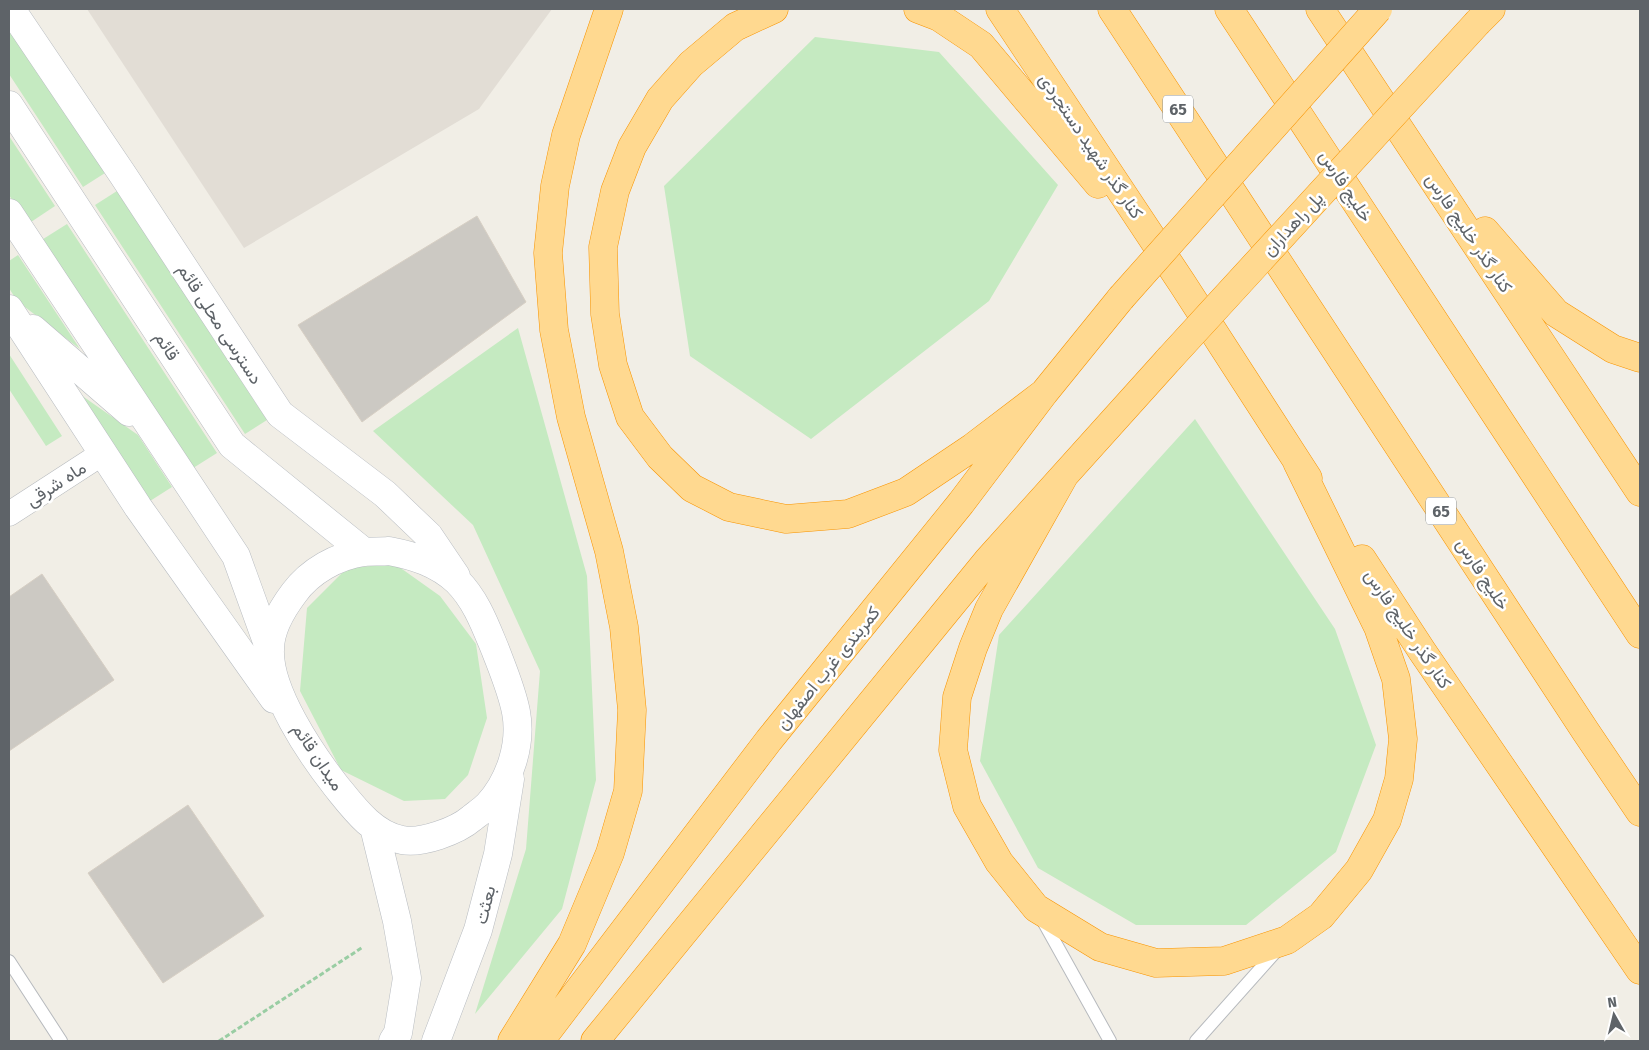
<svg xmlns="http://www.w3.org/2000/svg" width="1649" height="1050" viewBox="0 0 1649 1050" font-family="'Fira Sans',Vazirmatn,sans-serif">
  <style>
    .education { fill: #e2ddd5 }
    .green { fill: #c5eac1 }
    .building { fill: #ccc9c3; stroke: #d7cfc4 }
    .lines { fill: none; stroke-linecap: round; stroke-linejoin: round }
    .lane-casing { stroke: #b7babe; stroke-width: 14 }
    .street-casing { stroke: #b7babe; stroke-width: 25 }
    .secondary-casing { stroke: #b8bcc1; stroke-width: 29 }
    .highway-casing { stroke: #f89400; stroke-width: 29 }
    .path { stroke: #99cda3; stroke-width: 3; stroke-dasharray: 5 2.5; stroke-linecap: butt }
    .lane { stroke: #fff; stroke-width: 12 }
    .street { stroke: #fff; stroke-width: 24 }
    .secondary { stroke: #fff; stroke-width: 28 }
    .highway { stroke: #ffd990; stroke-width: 28 }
    .highway-bridge-casing { stroke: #f89400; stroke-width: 29; stroke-linecap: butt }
    .highway-bridge { stroke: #ffd990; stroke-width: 28 }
    .labels { text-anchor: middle; stroke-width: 5; stroke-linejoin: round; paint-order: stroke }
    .shield { fill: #fff; stroke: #8e9295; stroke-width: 1 }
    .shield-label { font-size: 16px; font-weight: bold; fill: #5e6368 }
    .street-label { font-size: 18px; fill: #5e6368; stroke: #fff }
  </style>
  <rect width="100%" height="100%" fill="#f1eee6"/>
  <path class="education" d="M87,9H552L479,109L244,248Z"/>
  <path class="green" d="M9,27L105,173L83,187L9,74Z
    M815,37L939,52L1058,185L989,301L811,439L690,356L664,186Z
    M9,136L55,206L28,224L9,195Z
    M117,191L267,420L245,434L95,205Z
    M67,224L217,453L190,470L40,241Z
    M18,255L80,349L17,301L9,288V261Z
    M518,328L587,576L596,780L562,909L475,1014L526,849L540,671L473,525L373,431Z
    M9,354L62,436L46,446L9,389Z
    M81,395L138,435L172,487L150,501Z
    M1195,419L1335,629L1376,745L1336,852L1246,925H1136L1038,868L980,761L999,635Z
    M395,564L440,596L476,644L487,718L468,775L445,799L404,801L341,770L300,691L307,608L347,568Z"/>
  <path class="building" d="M477,216L526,302L362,422L298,325Z
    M42,574L114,680L9,751V597Z
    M188,805L264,916L163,983L88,873Z"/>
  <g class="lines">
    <defs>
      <path id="lane" d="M1042,919L1110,1041
        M9,961L61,1041
        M1196,1041L1278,949"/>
      <path id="street" d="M9,514L103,453"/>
      <path id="secondary" d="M11,9L123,175L280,414L385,494L429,536L456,576
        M9,105L232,445L364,552
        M9,213L236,556L270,650
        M9,309L138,507L274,699
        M33,329L129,412
        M389,551C415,556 437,563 457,581C476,600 485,625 495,649C503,670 512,691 516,712C522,744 510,781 488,805C483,810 477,814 472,818C457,831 421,844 402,840C373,835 353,807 336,786C311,754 268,691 270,649C270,629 282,609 294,593C310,571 337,556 364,552C372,551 381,552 389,551Z
        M374,827L397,921L407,978L398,1033L393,1041
        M436,1041L478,930L498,854L510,779"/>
      <path id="highway" d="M774,9L735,27L691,64L660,99L632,147L615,191L603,247L605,314L613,365L630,417L660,457L692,488L729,507L786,519L848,514L906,492L973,447L1044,393
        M918,9L939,17L981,45L1098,184
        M1000,9L1182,283L1308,478
        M1112,9L1586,732L1640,812
        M1229,9L1640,634
        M1320,9L1640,492
        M1478,22L1491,9
        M1485,231L1556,313L1613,349L1640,358
        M1064,476L989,609L973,648L957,697L953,750L967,806L999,862L1036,908L1100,947L1156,963L1224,961L1287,940L1321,916L1359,870L1387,820L1399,779L1403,739L1396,679L1378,627L1297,462
        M1362,559L1422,651L1640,970
        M512,1041L572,944L610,853L628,791L632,710L624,627L609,551L571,417L554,330L548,253L555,186L566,135L609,9
        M540,1041L769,740L961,503L1044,393L1121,298
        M595,1041L988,560L1169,359"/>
    </defs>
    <use href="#lane" class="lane-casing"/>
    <use href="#street" class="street-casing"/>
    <use href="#secondary" class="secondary-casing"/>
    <use href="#highway" class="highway-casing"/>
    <path class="path" d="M219,1041L363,947"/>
    <use href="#lane" class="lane"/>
    <use href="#street" class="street"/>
    <use href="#secondary" class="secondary"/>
    <use href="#highway" class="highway"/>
    <defs>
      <path id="highway-bridge" d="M1121,298L1378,9
        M1169,359L1478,22"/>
    </defs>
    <use href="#highway-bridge" class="highway-bridge-casing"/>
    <use href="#highway-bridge" class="highway-bridge"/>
  </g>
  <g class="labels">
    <g class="shield">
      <rect x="1163" y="95.5" width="30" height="27" rx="4"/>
      <rect x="1426" y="497.5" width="30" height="27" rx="4"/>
    </g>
    <g class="shield-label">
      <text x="1178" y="115">65</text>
      <text x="1441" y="517">65</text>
    </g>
    <g class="street-label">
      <text transform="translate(1091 146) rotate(56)" y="6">کنار گذر شهید دستجردی</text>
      <text transform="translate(1346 186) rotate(57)" y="6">خلیج فارس</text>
      <text transform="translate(1293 224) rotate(-47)" y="6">پل راهداران</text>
      <text transform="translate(1469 233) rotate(56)" y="6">کنار گذر خلیج فارس</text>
      <text transform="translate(220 324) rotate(57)" y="6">دسترسی محلی قائم</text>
      <text transform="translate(167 346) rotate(57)" y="6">قائم</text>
      <text transform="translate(56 484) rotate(-33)" y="6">ماه شرقی</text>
      <text transform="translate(1483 574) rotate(57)" y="6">خلیج فارس</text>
      <text transform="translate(1408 629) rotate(56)" y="6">کنار گذر خلیج فارس</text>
      <text transform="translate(828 668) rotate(-51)" y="6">کمربندی غرب اصفهان</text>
      <text transform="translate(318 757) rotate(56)" y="6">میدان قائم</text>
      <text transform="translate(485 905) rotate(-76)" y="6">بعثت</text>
    </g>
  </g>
  <rect width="1649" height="1050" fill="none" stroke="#5e6368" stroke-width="20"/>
  <g transform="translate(1614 1015) rotate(352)" stroke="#ffffff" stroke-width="4" paint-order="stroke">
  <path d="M0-4L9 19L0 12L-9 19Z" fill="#5e6368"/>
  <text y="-8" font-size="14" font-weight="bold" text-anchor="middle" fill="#5e6368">N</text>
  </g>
</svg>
